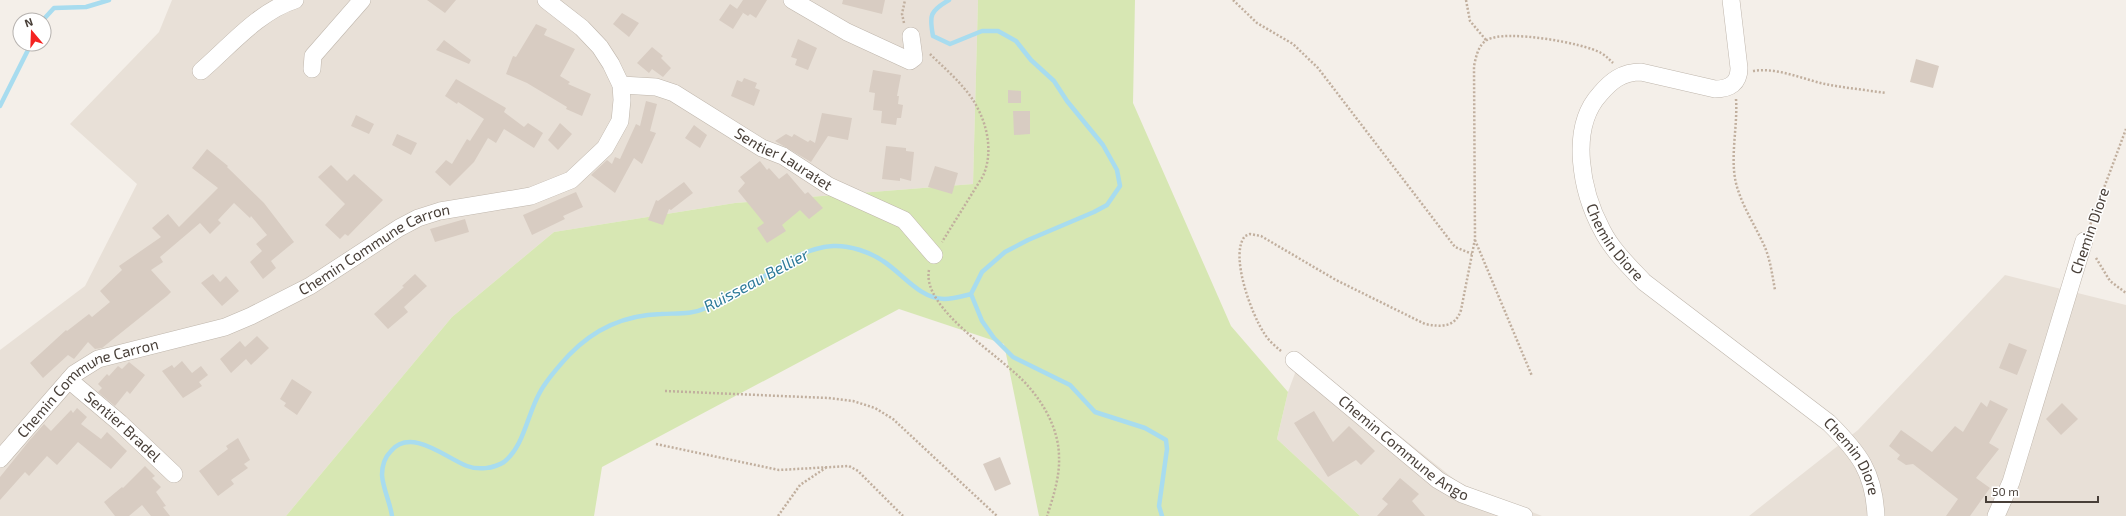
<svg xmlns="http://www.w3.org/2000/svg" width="2126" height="516" viewBox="0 0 2126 516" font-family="'Exo 2',sans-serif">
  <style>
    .residential { fill: #e8e0d7 }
    .green { fill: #d7e7b3 }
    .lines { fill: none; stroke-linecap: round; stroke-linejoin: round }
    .stream { stroke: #a8dcef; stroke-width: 4.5 }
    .building { fill: #d8ccc2 }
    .minor-casing { stroke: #bfb6ac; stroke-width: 18 }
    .path { stroke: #c1af9e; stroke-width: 2.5; stroke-dasharray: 2 2; stroke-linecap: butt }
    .minor { stroke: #fff; stroke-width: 17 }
    .labels { text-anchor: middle; stroke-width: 3; stroke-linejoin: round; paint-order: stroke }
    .street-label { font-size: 15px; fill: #483f38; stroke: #fff }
    .water-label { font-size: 16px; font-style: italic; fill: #2e7b99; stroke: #fff }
  </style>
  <rect width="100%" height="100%" fill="#f4efe9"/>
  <path class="residential" d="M172,0H978L973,184L735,203L554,232L452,317L286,516H0V350L85,286L137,184L70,124L159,32Z
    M2005,275L2126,305V516H1749L1858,430Z
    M1301,357L1459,483L1542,516H1360L1277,439L1288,392Z"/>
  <path class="green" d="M978,0H1135L1133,103L1231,326L1288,392L1277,439L1360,516H1039L1004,344L899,309L602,467L594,516H286L452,317L554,232L735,203L973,184Z"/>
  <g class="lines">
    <path class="stream" d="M949,0C930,11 929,15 933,36L950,44L982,31H998L1016,41L1031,60L1054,81L1067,101L1103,145L1117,170L1120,186L1107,205L1094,212L1028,240L1005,252L982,272L971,294L982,321L994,338L1013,357L1070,385L1095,412L1145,428L1166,440L1167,449L1159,506L1162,516
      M43,20L54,8L86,7L109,0
      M0,106L31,44
      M392,516C390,502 383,489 382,475C382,466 385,457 391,451C411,427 446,458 467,466C478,470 493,469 504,462C524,446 527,416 539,394C546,380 558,367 569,355C594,329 625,315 661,314C676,313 691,315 706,308C721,302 737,294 751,285C776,269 801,248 833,246C849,245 870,252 883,261C903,274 919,298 944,299C953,299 963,296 971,294"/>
  </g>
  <path class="building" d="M427,0H456L445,13Z
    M743,0H767L756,18L750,14L748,16L737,9Z
    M843,0H885L882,14L842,4Z
    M730,4L743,13L733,29L719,20Z
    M622,13L639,23L629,37L613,24Z
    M536,24L547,29L544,35L575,49L560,76L570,82L568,84L591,94L582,116L566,109L567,107L527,83L506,74L513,56L516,57Z
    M798,39L817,48L808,70L795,65L797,59L791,57Z
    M444,40L471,60L469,64L436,50Z
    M652,47L663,56L661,58L671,68L663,77L652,69L649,73L637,63Z
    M1916,59L1939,66L1933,88L1910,82Z
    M873,70L901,75L897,96H899L898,104L903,105L901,118H897L896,125L881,123L882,111L873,110L875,93L869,92Z
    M744,78L757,83L755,88L760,90L754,106L731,96L737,80L742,82Z
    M456,79L506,108L504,112L524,127L528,123L543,133L534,148L504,129L496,143L488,138L474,162L450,186L435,172L446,160L452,164L467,139L470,141L484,119L458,102L457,104L445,96Z
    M1008,90L1021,91V103H1008Z
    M646,101L657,104L650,131L656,133L642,164L634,158L615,193L591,175L607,160L612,164L615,157L620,159L636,124L640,126Z
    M1013,111H1030V134L1014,135Z
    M822,113L852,118L848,140L828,136L811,162L775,141L786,134L792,137L794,134L808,142L810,140L815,143Z
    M356,115L374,124L369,134L351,126Z
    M560,123L572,134L558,150L548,140Z
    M694,125L707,135L700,148L685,138Z
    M397,134L417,143L411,155L392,145Z
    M886,146L906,148V151L914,152L911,181L900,178V181L882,179Z
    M207,149L228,166L227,167L264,203L294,242L271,261L276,268L263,279L250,262L262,251L256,244L267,235L251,216L250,218L234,203L218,220L221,223L210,234L200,223L160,257L163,262L151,270L171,292L167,296L102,348L95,349L88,342L74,359L68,355L43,378L30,363L66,330L67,331L89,314L92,317L110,302L100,291L122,270L119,266L161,237L152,228L168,214L179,227L218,188L192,168Z
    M760,161L767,170L769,168L779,179L787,173L805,194L808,192L823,208L809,219L800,210L782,225L786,231L767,243L757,228L764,223L738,191L745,183L740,177Z
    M331,165L347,181L354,174L383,200L348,236L345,234L340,239L325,225L345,204L318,177Z
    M935,166L958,173L952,194L928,187Z
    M684,182L693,193L671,210L669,209L663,225L648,220L656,200L658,201Z
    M576,192L583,207L563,216L565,219L532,235L523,215Z
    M465,219L469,232L435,242L430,229Z
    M213,274L220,282L226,276L239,291L222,306L201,283Z
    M415,274L427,286L404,307L408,312L388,329L374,314L404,287L402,286Z
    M257,336L269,348L251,365L246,359L231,373L220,359L240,341L245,347Z
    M2009,343L2027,350L2017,375L1999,368Z
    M182,361L192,373L201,366L208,375L199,382L202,386L183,398L162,371L172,365L174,368Z
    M129,362L145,375L130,394L127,391L115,406L98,392L102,388L98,384L107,374L109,376L118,366L122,369Z
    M292,379L312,392L297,415L284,406L286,403L280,399Z
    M1990,400L2008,409L1989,443L1999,449L1976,478L1990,488L1970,516H1946L1958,499L1913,464L1906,465L1897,459L1900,455L1889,446L1901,430L1932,452L1955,426L1963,432L1981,402L1987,407Z
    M2062,403L2078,419L2061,435L2046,419Z
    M77,408L87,417L81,424L101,439L107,432L127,451L111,469L78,442L57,465L47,456L29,476L25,472L0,500V477L29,441L44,424L51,431L71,410L73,413Z
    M1314,411L1333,442L1349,426L1375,451L1361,465L1356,460L1328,477L1294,423Z
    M238,438L250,460L244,464L248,468L231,480L234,484L218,496L199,471L228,449L226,446Z
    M1000,457L1011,484L995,491L983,464Z
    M145,466L155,476L152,478L161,487L156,492L166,506L163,507L170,516H151L142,505L129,516H115L104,502L122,487L123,488Z
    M1400,478L1419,494L1412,501L1425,516H1377L1388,504L1382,499Z"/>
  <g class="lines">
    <defs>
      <g id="minor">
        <path d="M792,0L847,32L910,61L914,58L911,36"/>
        <path id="s1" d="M1731,0L1739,68C1739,83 1730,89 1715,89L1641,72C1622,72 1611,81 1600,94C1568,129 1582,193 1602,230C1612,250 1629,266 1644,282L1829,423C1859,453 1874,472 1876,516"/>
        <path d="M312,69L313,56L362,0"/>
        <path d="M201,71C229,47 259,11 295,0"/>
        <path id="s2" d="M621,85L656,87L674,93L762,148L783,156L829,186L904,220L934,255"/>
        <path id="s3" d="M1294,360L1438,480L1462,494L1524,516"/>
        <path id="s4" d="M69,380L120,423L174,474"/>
        <path id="s5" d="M0,459L74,374L98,359L225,327L251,316L310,286L399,228L418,218L440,211L531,196L571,180L605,148L620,121L622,100L621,85L611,64L600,47L582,28L546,0"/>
        <path d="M1996,516L2011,482L2084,241"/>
      </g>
    </defs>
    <use href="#minor" class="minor-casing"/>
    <path class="path" d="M1233,0L1257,23L1293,44L1318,68L1455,247L1472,254
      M1466,0L1470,21L1486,40
      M904,23L902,14L905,0
      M930,54C941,65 953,75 963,87C984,110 996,147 983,176L942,242
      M1753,71C1777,67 1802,79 1825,84C1845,88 1866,90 1886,93
      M1736,99C1738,127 1729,160 1737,187C1743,207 1754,224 1763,243C1770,257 1772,274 1775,290
      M2089,228L2126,129
      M1475,240L1532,376
      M2096,258L2110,281L2126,293
      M929,270C921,310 1005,358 1028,386C1045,405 1059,431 1059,457C1060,476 1053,498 1047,516
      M1281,351C1275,346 1268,340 1264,333C1252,315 1229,255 1245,236L1250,234L1261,236L1336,280L1425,324C1441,327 1455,328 1461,310L1475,239L1474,66C1476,57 1478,45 1487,40C1505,29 1584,43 1601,53C1606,56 1609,59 1613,63
      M665,391L828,398L853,401L875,408L893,419L997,516
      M656,444L779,470L849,466L858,471L903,516
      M778,516L800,485L827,467"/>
    <use href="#minor" class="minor"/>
  </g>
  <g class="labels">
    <g class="street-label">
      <text dy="5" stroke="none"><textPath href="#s2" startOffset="182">Sentier Lauratet</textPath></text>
      <text transform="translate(2090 231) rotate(-71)" y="5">Chemin Diore</text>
      <text dy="5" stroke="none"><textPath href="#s1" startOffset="390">Chemin Diore</textPath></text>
      <text dy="5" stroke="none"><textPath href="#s5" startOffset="441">Chemin Commune Carron</textPath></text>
      <text dy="5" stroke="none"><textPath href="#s5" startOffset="117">Chemin Commune Carron</textPath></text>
      <text dy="5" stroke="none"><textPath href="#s4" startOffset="71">Sentier Bradel</textPath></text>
      <text dy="5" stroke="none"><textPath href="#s3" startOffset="141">Chemin Commune Ango</textPath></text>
      <text dy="5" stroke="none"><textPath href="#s1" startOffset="714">Chemin Diore</textPath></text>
    </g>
    <g class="water-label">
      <text transform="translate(756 280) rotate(-28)" y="6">Ruisseau Bellier</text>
    </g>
  </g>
  <g transform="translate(32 32) rotate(341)"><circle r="19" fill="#ffffff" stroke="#b6b2af"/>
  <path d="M0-3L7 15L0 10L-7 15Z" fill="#f42321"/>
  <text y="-6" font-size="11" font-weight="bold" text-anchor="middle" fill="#483f38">N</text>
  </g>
  <path d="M1986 496v6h112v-6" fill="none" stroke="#483f38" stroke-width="2"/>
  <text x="1992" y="496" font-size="12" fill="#483f38" stroke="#ffffff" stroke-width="3" paint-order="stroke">50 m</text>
</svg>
